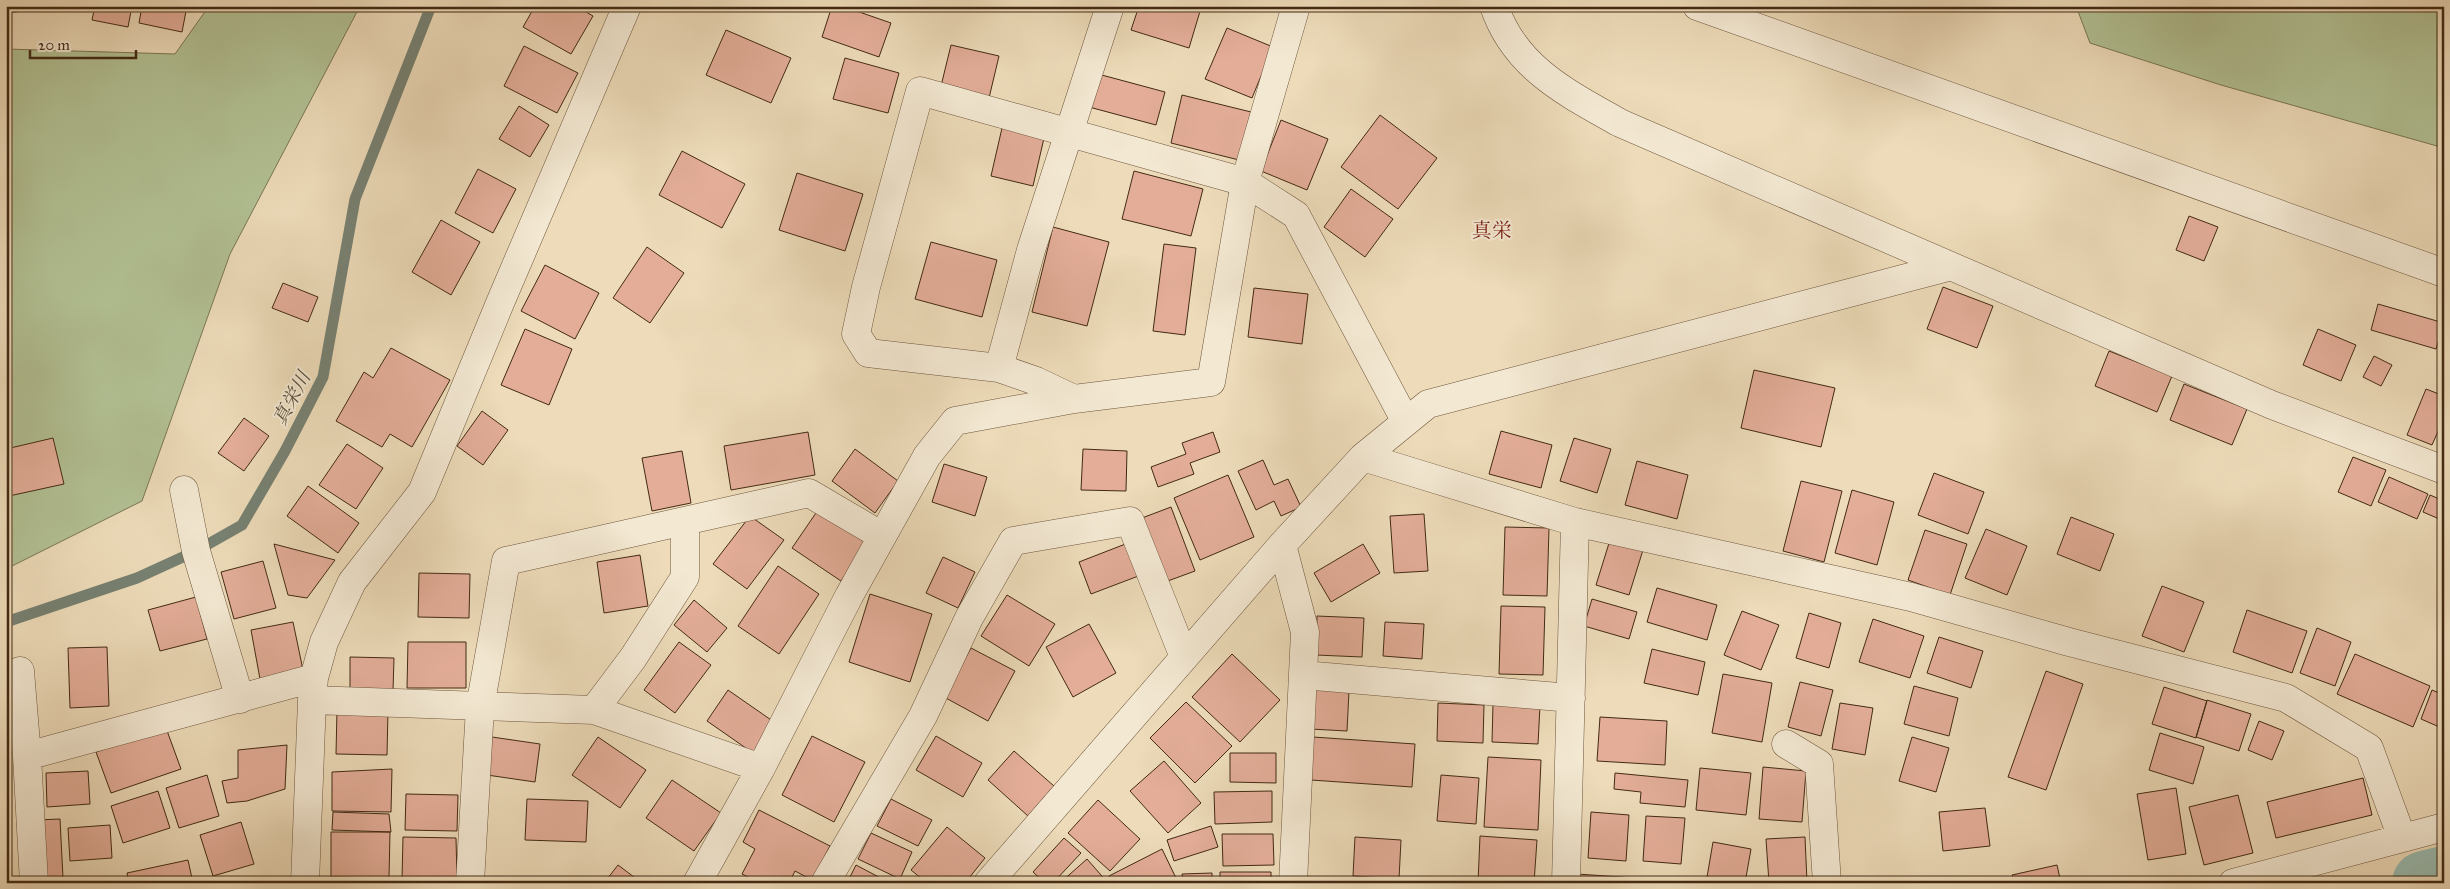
<svg xmlns="http://www.w3.org/2000/svg" width="2450" height="889" viewBox="0 0 2450 889" font-family="'IM FELL Great Primer','Noto Serif JP',serif">
  <style>
    .green { fill: #b2c194; stroke: #7a7654 }
    .lines { fill: none; stroke-linecap: round; stroke-linejoin: round }
    .stream { stroke: #778172; stroke-width: 11 }
    .river { stroke: #99bbb0; stroke-width: 64 }
    .building { fill: #e3ad98; stroke: #432a14 }
    .minor-casing { stroke: #6e563d; stroke-width: 29 }
    .minor { stroke: #f3e8d2; stroke-width: 28 }
    .labels { text-anchor: middle; stroke-width: 4; stroke-linejoin: round; paint-order: stroke }
    .water-label { font-size: 19px; font-style: italic; fill: #584e3b; stroke: #f3e8d2 }
    .quarter-label { font-size: 20px; fill: #7a1f14; stroke: #f3e8d2 }
  </style>
  <rect width="100%" height="100%" fill="#eddbb9"/>
  <filter id="stains"><feTurbulence type="fractalNoise" baseFrequency=".004" numOctaves="4"/><feColorMatrix values="0 0 0 0 .2 0 0 0 0 .09 0 0 0 0 .02 0 0 0 .5 -.17"/></filter>
  <radialGradient id="worn" r=".72"><stop offset=".6" stop-color="#630" stop-opacity="0"/><stop offset="1" stop-color="#630" stop-opacity=".3"/></radialGradient>
  <path class="green" d="M209,6H360L230,254L142,501L6,569V49L175,54Z
    M2076,6H2444V148L2221,85L2090,43Z"/>
  <g class="lines">
    <path class="stream" d="M6,622L137,578L196,551L242,525L285,451L323,377L355,199L431,6"/>
    <path class="river" d="M2424,883L2444,878"/>
  </g>
  <path class="building" d="M6,6H16L17,12L6,13Z
    M95,6H132L128,27L92,20Z
    M142,6H187L182,32L139,23Z
    M535,6H576L593,16L571,54L523,27Z
    M832,6H842L891,23L879,57L822,37Z
    M1139,6L1201,8L1189,48L1131,30Z
    M1227,28L1273,47L1252,98L1205,79Z
    M726,30L791,58L771,103L706,75Z
    M951,45L999,56L989,98L941,86Z
    M524,46L578,73L557,113L504,86Z
    M845,58L899,73L888,113L833,99Z
    M1098,74L1165,92L1156,125L1089,107Z
    M1182,95L1251,112L1239,160L1171,143Z
    M519,106L549,125L530,157L499,139Z
    M1380,115L1437,158L1398,209L1341,167Z
    M1281,120L1328,139L1307,190L1261,171Z
    M1002,128L1044,138L1033,186L991,176Z
    M682,151L745,184L722,228L659,195Z
    M478,169L516,189L493,233L455,213Z
    M1134,171L1203,189L1191,236L1122,219Z
    M797,173L863,194L845,251L779,230Z
    M1351,189L1393,219L1365,257L1324,227Z
    M2189,216L2218,227L2204,261L2176,250Z
    M441,220L480,242L451,295L412,272Z
    M1053,227L1109,242L1087,326L1032,312Z
    M931,242L997,260L982,317L915,299Z
    M1164,244L1196,248L1185,335L1153,331Z
    M647,247L684,273L650,323L613,298Z
    M545,265L599,293L575,339L521,311Z
    M283,283L318,297L308,322L272,308Z
    M1943,287L1993,306L1977,348L1927,329Z
    M1254,288L1308,294L1302,344L1248,337Z
    M2378,304L2444,323L2436,349L2371,330Z
    M525,329L572,349L549,405L501,385Z
    M2318,329L2356,345L2341,381L2303,365Z
    M391,348L450,380L412,447L390,434L382,447L336,421L364,372L373,378Z
    M2109,351L2172,376L2157,412L2095,386Z
    M2374,356L2392,365L2381,386L2363,377Z
    M1754,370L1835,388L1821,447L1741,428Z
    M2184,384L2247,409L2232,445L2170,420Z
    M2426,389L2444,396V418L2432,445L2407,435Z
    M482,411L508,430L483,465L457,446Z
    M244,418L269,436L244,471L218,453Z
    M1501,431L1552,445L1541,488L1489,474Z
    M808,432L815,475L731,490L724,446Z
    M1213,432L1220,452L1190,463L1194,474L1158,487L1151,467L1186,454L1182,443Z
    M53,438L64,484L9,496L6,487V449Z
    M1574,438L1611,449L1597,493L1560,481Z
    M347,444L383,468L356,509L319,485Z
    M855,449L898,481L875,513L832,481Z
    M1083,449L1127,451L1126,491L1081,490Z
    M682,451L691,503L652,511L642,458Z
    M2353,457L2386,470L2371,506L2338,492Z
    M1263,460L1274,485L1288,479L1301,507L1281,516L1274,501L1256,510L1238,471Z
    M1637,461L1688,475L1677,519L1625,505Z
    M944,464L987,477L975,516L932,502Z
    M1934,473L1984,492L1968,534L1918,515Z
    M1228,475L1254,537L1200,560L1174,498Z
    M2389,477L2428,494L2417,519L2378,502Z
    M1801,481L1842,491L1824,562L1783,551Z
    M308,486L359,523L338,553L287,516Z
    M1852,490L1894,502L1877,565L1835,553Z
    M2430,495L2444,501V521L2423,512Z
    M1171,507L1195,571L1165,582L1142,518Z
    M818,510L866,543L841,581L792,548Z
    M1424,514L1428,571L1394,573L1390,516Z
    M750,516L784,540L747,589L713,564Z
    M2071,517L2114,534L2100,571L2057,554Z
    M1505,527L1549,528L1547,596L1503,595Z
    M1986,529L2027,546L2007,595L1965,578Z
    M1925,530L1967,544L1950,595L1908,580Z
    M1610,540L1643,550L1629,595L1596,585Z
    M1128,543L1141,575L1091,594L1079,562Z
    M274,544L335,560L307,598L288,595Z
    M1363,544L1380,573L1331,602L1314,573Z
    M640,555L648,606L604,613L597,562Z
    M943,557L975,572L958,608L926,593Z
    M263,561L276,608L234,619L221,572Z
    M778,566L819,594L779,654L738,626Z
    M419,573L470,574L469,618L418,617Z
    M2162,586L2204,602L2184,652L2142,636Z
    M1657,588L1717,605L1707,640L1647,622Z
    M870,594L932,614L910,682L849,662Z
    M1007,595L1055,624L1029,666L981,636Z
    M196,597L207,639L160,651L148,610Z
    M1592,599L1637,612L1629,639L1584,626Z
    M694,600L727,628L707,652L674,625Z
    M1501,606L1545,607L1543,675L1499,674Z
    M2247,610L2307,631L2292,673L2233,652Z
    M1742,611L1779,625L1761,670L1724,655Z
    M1809,613L1841,623L1829,668L1796,658Z
    M1317,616L1364,618L1362,657L1316,655Z
    M1873,619L1924,636L1910,678L1859,662Z
    M293,622L303,670L260,679L251,630Z
    M1385,622L1424,624L1422,659L1383,656Z
    M1089,624L1116,673L1073,697L1046,647Z
    M2317,628L2351,642L2335,686L2300,673Z
    M1939,637L1983,651L1971,688L1927,673Z
    M408,642H466V688H407Z
    M679,642L711,665L675,713L644,690Z
    M107,647L109,706L70,708L68,648Z
    M971,648L1015,671L988,721L944,697Z
    M1652,649L1705,662L1698,695L1644,683Z
    M1232,654L1280,700L1240,742L1192,697Z
    M2355,654L2430,686L2413,727L2337,694Z
    M350,657L394,658L393,690H350Z
    M2046,671L2083,684L2046,790L2008,777Z
    M1723,674L1772,683L1762,742L1712,733Z
    M1800,682L1833,690L1821,736L1788,727Z
    M1914,686L1958,698L1949,736L1904,724Z
    M2164,687L2207,701L2196,738L2152,724Z
    M1313,689L1349,691L1347,731L1310,729Z
    M728,690L774,722L753,753L707,721Z
    M2432,690L2444,695V729L2421,719Z
    M2207,700L2251,714L2239,751L2196,737Z
    M1186,702L1232,746L1195,783L1150,738Z
    M1438,703L1484,705L1483,743L1437,741Z
    M1840,703L1873,708L1865,755L1832,749Z
    M1493,704L1540,706L1538,744L1492,742Z
    M337,710L388,711L387,755L336,754Z
    M1600,717L1667,721L1665,765L1597,761Z
    M2259,721L2284,731L2272,760L2248,750Z
    M166,728L181,769L111,793L96,752Z
    M2160,733L2204,747L2193,784L2149,770Z
    M6,735H8L11,766H6Z
    M812,736L865,762L834,822L782,795Z
    M936,736L982,763L963,797L916,770Z
    M492,737L540,744L535,782L487,775Z
    M598,737L646,770L620,808L572,775Z
    M1313,737L1415,744L1412,787L1311,780Z
    M1912,737L1949,748L1936,792L1899,781Z
    M287,745L285,789L247,801L227,803L222,781L238,778V750Z
    M1014,751L1054,786L1028,816L988,780Z
    M1230,753H1276V783L1230,782Z
    M1488,757L1541,760L1538,830L1484,827Z
    M1164,761L1201,803L1168,833L1130,791Z
    M1763,767L1806,771L1802,822L1759,819Z
    M1700,768L1751,773L1746,815L1696,810Z
    M392,769L391,812L332,811V772Z
    M88,771L90,804L47,807L46,773Z
    M1615,773L1688,780L1685,807L1640,803L1641,792L1614,789Z
    M207,775L219,816L179,828L166,788Z
    M1441,775L1479,778L1476,824L1437,821Z
    M2363,778L2372,815L2276,838L2267,802Z
    M672,780L721,813L694,851L646,818Z
    M2176,788L2186,854L2148,860L2137,794Z
    M158,791L170,828L123,843L111,806Z
    M1272,791V822L1215,824L1214,792Z
    M406,794L458,795L457,831L405,830Z
    M2238,795L2253,853L2204,865L2189,807Z
    M527,799L588,801L586,842L525,840Z
    M891,799L932,820L918,846L877,826Z
    M1098,800L1140,839L1110,871L1068,833Z
    M1985,808L1990,846L1943,851L1939,812Z
    M759,810L830,846L812,880L795,871L789,883H760L742,874L755,849L743,842Z
    M333,812L389,814L391,832L332,830Z
    M1591,812L1629,815L1626,861L1588,858Z
    M1646,816L1685,818L1681,864L1643,861Z
    M60,819L63,878L40,879L37,820Z
    M241,822L254,864L213,876L200,835Z
    M110,825L112,858L70,861L68,828Z
    M1211,826L1218,847L1174,861L1167,840Z
    M947,827L985,858L965,883H927L911,870Z
    M331,832H390L389,878L331,877Z
    M871,833L912,852L900,879L858,859Z
    M1222,834H1273L1274,865L1223,866Z
    M1480,836L1537,840L1534,883H1478Z
    M403,837L456,838L457,880L402,879Z
    M1355,837L1401,840L1399,879L1353,876Z
    M1805,837L1807,882L1769,883L1766,839Z
    M1064,838L1081,853L1053,883H1045L1033,872Z
    M1713,842L1751,849L1745,883H1706Z
    M1162,849L1176,878L1167,883H1113L1109,876Z
    M1087,859L1108,883H1060Z
    M188,860L193,883H129L127,873Z
    M618,865L642,883H604Z
    M856,865L890,883H847Z
    M2057,865L2061,883H2014L2012,875Z
    M1220,872H1271V883H1220Z
    M1212,873V883H1183L1182,874Z
    M1577,874L1665,880V883H1577Z
    M500,881L555,883H499Z"/>
  <g class="lines">
    <defs>
      <path id="minor" d="M1494,6C1515,68 1567,93 1620,123L2272,405L2444,470
        M1697,6L2444,273
        M999,368L1031,250L1110,6
        M1074,399L1036,381L999,368L868,353L856,334L866,287L920,91L1245,182L1296,215L1406,422
        M1363,457L1575,522L1911,597L2069,642L2286,698L2369,748L2402,838
        M184,490L196,551L240,699
        M1282,545L1305,632L1293,883
        M20,671L27,756L34,883
        M1303,675L1571,698
        M312,700L594,710L761,768
        M594,710L633,658L685,577V522
        M1786,744L1819,764L1827,883
        M27,756L314,678
        M305,883L312,700L314,678L324,642L352,582L422,492L500,303L627,6
        M470,883L480,707L506,561L809,493L882,536
        M697,883L761,768L849,596L927,456L955,421L1074,399L1211,382L1245,182L1296,6
        M825,883L923,716L969,618L1013,541L1130,521L1184,657
        M988,883L1282,545L1363,457L1428,404L1948,267
        M1566,883L1575,522
        M2233,883L2444,827"/>
    </defs>
    <use href="#minor" class="minor-casing"/>
    <use href="#minor" class="minor"/>
  </g>
  <g class="labels">
    <g class="water-label">
      <text transform="translate(291 398) rotate(-62)" y="7">真栄川</text>
    </g>
    <g class="quarter-label">
      <text x="1492" y="237">真栄</text>
    </g>
  </g>
  <rect width="2450" height="889" fill="none" stroke="#eddbb9" stroke-width="25"/>
  <rect x="8" y="8" width="2435" height="874" fill="none" stroke="#432a14" stroke-width="2.5"/>
  <rect x="12" y="12" width="2425" height="864" fill="none" stroke="#432a14"/>
  <path d="M30 50v8h106v-8" fill="none" stroke="#432a14" stroke-width="2.5"/>
  <text x="38" y="50" font-size="15" fill="#432a14" stroke="#f3e8d2" stroke-width="4" paint-order="stroke">20 m</text>
  <rect width="100%" height="100%" filter="url(#stains)"/>
  <rect width="100%" height="100%" fill="url(#worn)"/>
</svg>
